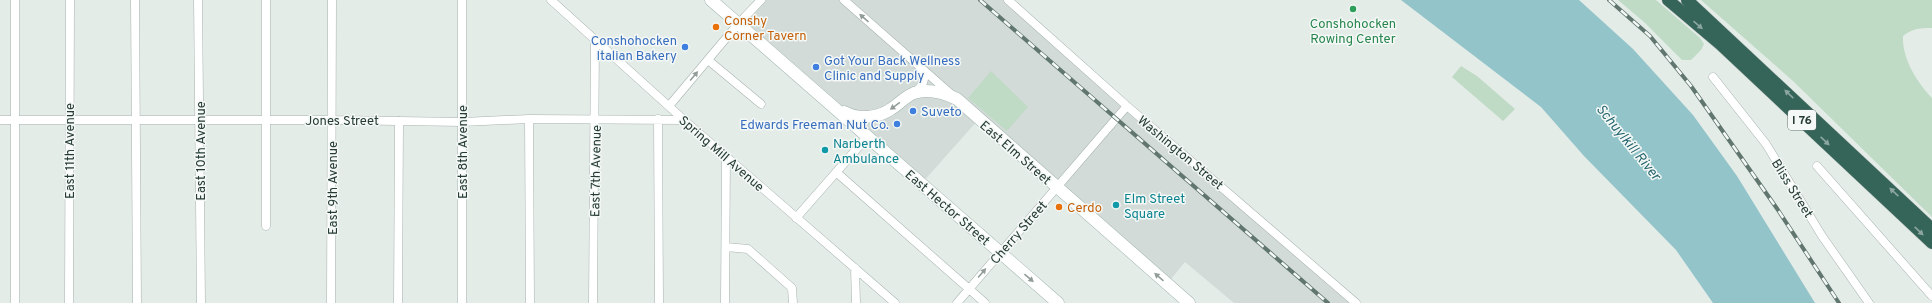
<svg xmlns="http://www.w3.org/2000/svg" width="1932" height="303" viewBox="0 0 1932 303" font-family="Overpass,sans-serif">
  <style>
    .built { fill: #d2dbd7 }
    .green { fill: #bfdac5 }
    .water { fill: #93c4ca }
    .lines { fill: none; stroke-linecap: round; stroke-linejoin: round }
    .street-casing { stroke: #a7b3ae; stroke-width: 9 }
    .secondary-casing { stroke: #a3b6af; stroke-width: 13 }
    .highway-casing { stroke: #c2c8c6; stroke-width: 13 }
    .street { stroke: #fff; stroke-width: 8 }
    .secondary { stroke: #fff; stroke-width: 12 }
    .highway { stroke: #356458; stroke-width: 12 }
    .rail-casing { stroke: #60766f; stroke-width: 4 }
    .rail { stroke: #f4f8f6; stroke-width: 2.5; stroke-dasharray: 8; stroke-linecap: butt }
    .oneway { fill: #929d9a }
    .oneway2 { fill: #8ba79f }
    .leisure-dot { fill: #2e9e5b; stroke: #f4f8f6; stroke-width: 1.5 }
    .food-dot { fill: #e8710a; stroke: #f4f8f6; stroke-width: 1.5 }
    .shop-dot { fill: #3f7fe0; stroke: #f4f8f6; stroke-width: 1.5 }
    .culture-dot { fill: #0f9aa8; stroke: #f4f8f6; stroke-width: 1.5 }
    .labels { text-anchor: middle; stroke-width: 3; stroke-linejoin: round; paint-order: stroke }
    .shield { fill: #f4f8f6; stroke: #63746e; stroke-width: 1 }
    .shield-label { font-size: 12px; font-weight: bold; fill: #253b34 }
    .food-label { font-size: 13px; fill: #c56008; stroke: #f4f8f6; text-anchor: start }
    .leisure-label { font-size: 13px; fill: #27864d; stroke: #f4f8f6 }
    .shop-label { font-size: 13px; fill: #366cbe; stroke: #f4f8f6; text-anchor: end }
    .street-label { font-size: 13px; fill: #253b34; stroke: #f4f8f6 }
    .culture-label { font-size: 13px; fill: #0d838f; stroke: #f4f8f6; text-anchor: start }
    .water-label { font-size: 14px; font-style: italic; fill: #266770; stroke: #f4f8f6 }
  </style>
  <rect width="100%" height="100%" fill="#e4ece8"/>
  <path class="built" d="M761,0H1008L1356,303H1234L1185,262L1167,284L979,119L922,183L738,24Z"/>
  <path class="green" d="M1618,0H1656L1700,38L1704,44L1701,50L1691,60H1682L1644,22Z
    M1701,0H1932V28C1920,28 1913,28 1903,36C1902,59 1917,82 1932,98V217L1793,81Z
    M1461,66L1477,76L1515,109L1503,121L1452,77Z
    M991,71L1028,107L1007,131L968,98Z"/>
  <path class="water" d="M1401,0H1579L1633,49L1693,115L1737,176L1815,303H1713L1676,250L1584,156L1541,107Z"/>
  <g class="lines">
    <defs>
      <path id="street" d="M135,0L137,303
        M198,0L201,303
        M266,0V226
        M551,0L684,120L895,303
        M844,0L952,95
        M1008,0L1127,106L1356,303
        M708,60L761,104
        M1713,77L1766,144L1822,236L1869,303
        M915,93C922,86 928,78 921,69
        M669,106L738,24L761,0
        M529,119L530,303
        M658,119L659,303
        M0,120H333L463,122L529,119L684,120
        M1817,166L1932,296
        M836,172L985,303
        M796,218L868,136
        M726,247L748,249L792,288L793,303
        M855,268L856,303
        M15,303V0
        M69,303L70,0
        M331,303L332,0
        M398,303L399,121
        M462,303V0
        M593,303L595,40
        M725,303L726,156
        M957,303L1127,106"/>
      <path id="secondary" d="M711,0L1058,303
        M844,112C858,120 878,118 891,109C899,104 906,96 914,93C929,88 944,93 957,99L1189,303"/>
      <path id="highway" d="M1668,0L1720,44L1932,243
        M1687,0L1932,229"/>
    </defs>
    <use href="#street" class="street-casing"/>
    <use href="#secondary" class="secondary-casing"/>
    <use href="#highway" class="highway-casing"/>
    <use href="#street" class="street"/>
    <use href="#secondary" class="secondary"/>
    <use href="#highway" class="highway"/>
    <defs>
      <path id="rail" d="M980,0L1328,303
        M1609,0L1650,36L1691,86L1778,210L1839,303"/>
    </defs>
    <use href="#rail" class="rail-casing"/>
    <use href="#rail" class="rail"/>
  </g>
  <defs><path id="oneway-solid" d="M-6-.8H1V-3.2L6.5 0L1 3.2V.8H-6Z"/></defs>
  <g class="oneway">
    <use href="#oneway-solid" transform="translate(864 18) rotate(-139)"/>
    <use href="#oneway-solid" transform="translate(694 76) rotate(-50)"/>
    <use href="#oneway-solid" transform="translate(895 106) rotate(144)"/>
    <use href="#oneway-solid" transform="translate(982 273) rotate(-49)"/>
    <use href="#oneway-solid" transform="translate(1159 277) rotate(-139)"/>
    <use href="#oneway-solid" transform="translate(1029 278) rotate(41)"/>
  </g>
  <g class="oneway2">
    <use href="#oneway-solid" transform="translate(1698 25) rotate(41)"/>
    <use href="#oneway-solid" transform="translate(1789 94) rotate(-137)"/>
    <use href="#oneway-solid" transform="translate(1825 141) rotate(43)"/>
    <use href="#oneway-solid" transform="translate(1894 192) rotate(-137)"/>
    <use href="#oneway-solid" transform="translate(1919 231) rotate(44)"/>
  </g>
  <circle class="leisure-dot" cx="1353" cy="9" r="4"/>
  <g class="food-dot">
    <circle cx="716" cy="27" r="4"/>
    <circle cx="1059" cy="207" r="4"/>
  </g>
  <g class="shop-dot">
    <circle cx="685" cy="47" r="4"/>
    <circle cx="816" cy="67" r="4"/>
    <circle cx="913" cy="111" r="4"/>
    <circle cx="897" cy="124" r="4"/>
  </g>
  <g class="culture-dot">
    <circle cx="825" cy="150" r="4"/>
    <circle cx="1116" cy="205" r="4"/>
  </g>
  <g class="labels">
    <rect class="shield" x="1788" y="110" width="28" height="20" rx="3"/>
    <g class="shield-label">
      <text x="1802" y="124">I 76</text>
    </g>
    <g class="food-label">
      <text x="724" y="25">Conshy<tspan x="724" dy="15">Corner Tavern</tspan></text>
      <text x="1067" y="212">Cerdo</text>
    </g>
    <g class="leisure-label">
      <text x="1353" y="28">Conshohocken<tspan x="1353" dy="15">Rowing Center</tspan></text>
    </g>
    <g class="shop-label">
      <text x="677" y="45">Conshohocken<tspan x="677" dy="15">Italian Bakery</tspan></text>
      <text x="824" y="65" text-anchor="start">Got Your Back Wellness<tspan x="824" dy="15">Clinic and Supply</tspan></text>
      <text x="921" y="116" text-anchor="start">Suveto</text>
      <text x="889" y="129">Edwards Freeman Nut Co.</text>
    </g>
    <g class="street-label">
      <text x="342" y="125">Jones Street</text>
      <text transform="translate(69 151) rotate(-90)" y="5">East 11th Avenue</text>
      <text transform="translate(200 151) rotate(-90)" y="5">East 10th Avenue</text>
      <text transform="translate(462 152) rotate(-90)" y="5">East 8th Avenue</text>
      <text transform="translate(1016 152) rotate(41)" y="5">East Elm Street</text>
      <text transform="translate(1181 152) rotate(40)" y="5">Washington Street</text>
      <text transform="translate(722 153) rotate(41)" y="5">Spring Mill Avenue</text>
      <text transform="translate(595 171) rotate(-89)" y="5">East 7th Avenue</text>
      <text transform="translate(332 188) rotate(-90)" y="5">East 9th Avenue</text>
      <text transform="translate(1793 188) rotate(58)" y="5">Bliss Street</text>
      <text transform="translate(948 207) rotate(41)" y="5">East Hector Street</text>
      <text transform="translate(1018 232) rotate(-49)" y="5">Cherry Street</text>
    </g>
    <g class="culture-label">
      <text x="833" y="148">Narberth<tspan x="833" dy="15">Ambulance</tspan></text>
      <text x="1124" y="203">Elm Street<tspan x="1124" dy="15">Square</tspan></text>
    </g>
    <g class="water-label">
      <text transform="translate(1629 142) rotate(51)" y="5">Schuylkill River</text>
    </g>
  </g>
</svg>
